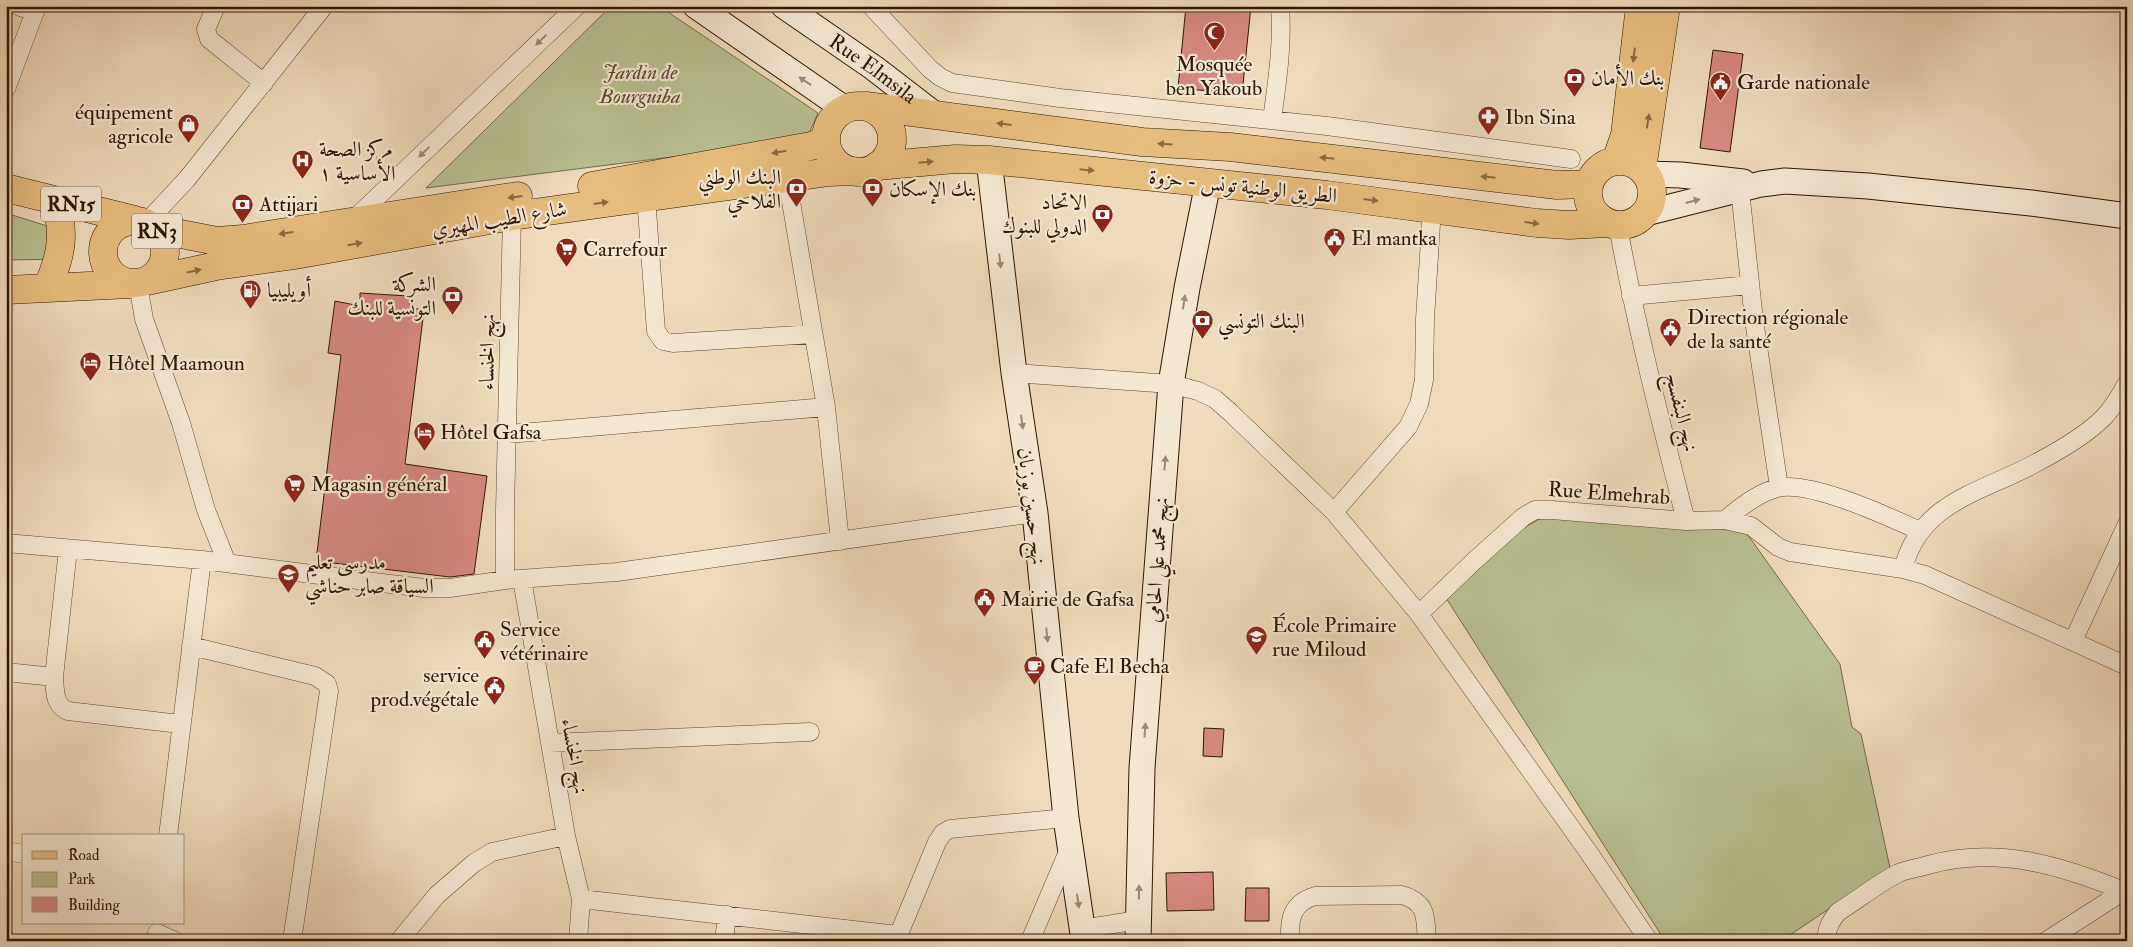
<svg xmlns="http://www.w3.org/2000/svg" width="2133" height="947" viewBox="0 0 2133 947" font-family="'IM FELL Double Pica',Amiri,serif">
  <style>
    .green { fill: #b9c091; stroke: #746b48 }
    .building { fill: #d78981; stroke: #2f1600 }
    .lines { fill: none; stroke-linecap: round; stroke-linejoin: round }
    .street-casing { stroke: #5f482f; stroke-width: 19 }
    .secondary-casing { stroke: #2f1600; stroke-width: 27 }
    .primary-casing { stroke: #2f1600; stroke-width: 29 }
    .street { stroke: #f5e8d3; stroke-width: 18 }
    .secondary { stroke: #f5e8d3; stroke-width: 25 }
    .primary { stroke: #e8be7e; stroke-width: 28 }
    .oneway { fill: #9c8a74 }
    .oneway2 { fill: #8c6a3f }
    .labels { text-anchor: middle; stroke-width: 4.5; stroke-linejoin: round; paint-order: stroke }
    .shield { fill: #f5e8d3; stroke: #6a553f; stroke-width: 1 }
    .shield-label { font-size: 20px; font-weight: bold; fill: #2f1600 }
    .poi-label { font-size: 21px; fill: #2f1600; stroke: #f5e8d3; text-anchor: start }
    .street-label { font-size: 21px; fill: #2f1600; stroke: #f5e8d3 }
    .park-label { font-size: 21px; font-style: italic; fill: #58492c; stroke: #f5e8d3 }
  </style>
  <rect width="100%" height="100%" fill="#f0dcbc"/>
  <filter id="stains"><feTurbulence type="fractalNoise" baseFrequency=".004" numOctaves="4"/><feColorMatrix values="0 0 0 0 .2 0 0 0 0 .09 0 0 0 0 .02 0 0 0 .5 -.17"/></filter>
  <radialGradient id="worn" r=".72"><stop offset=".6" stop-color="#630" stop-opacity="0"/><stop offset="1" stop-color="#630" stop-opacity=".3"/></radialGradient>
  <path class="green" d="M611,6H659L818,113L806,140L426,188Z
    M6,213L63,231L66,259L6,260Z
    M1543,517L1745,531L1840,664L1852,727L1861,734L1890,868L1781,941H1665L1446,598L1520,530Z"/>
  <path class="building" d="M1186,6H1251L1242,94L1178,88Z
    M1713,50L1743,54L1730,152L1700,148Z
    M360,293L408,296L411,308L424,310L405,464L487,476L474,574L450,577L316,561L341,355L328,353L335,301L360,306Z
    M1204,728L1224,729L1222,757L1203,756Z
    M1213,872L1214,910L1167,911L1166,873Z
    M1246,888H1269V921H1245Z"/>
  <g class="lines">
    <defs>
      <path id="street" d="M18,6L35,12
        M216,6L206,29L209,39L264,83
        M871,6L930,69L940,77L952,83L1060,98L1327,126L1571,159
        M6,89L37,6
        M1272,120C1277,82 1283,45 1280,6
        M1739,181L1754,320L1779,487
        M646,197L656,331L663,341L673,343L813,334
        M351,222L577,6
        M146,223L187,179L324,6
        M1618,226C1636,326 1661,423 1686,521
        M138,284L144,319L181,423L206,510L227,563
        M1631,296L1750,285
        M1014,373L1171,384L1198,391L1215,399L1231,413L1334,512L1419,614L1589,853L1649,941
        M826,407L840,541
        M507,434L826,407L787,178
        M1334,512L1408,427L1419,404L1424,380L1425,319L1432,208
        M1725,520C1740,507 1758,493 1777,488C1810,480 1889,517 1920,531
        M6,543L202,560L374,582L424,588H450L505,580L617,572L1035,513
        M1903,569C1920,502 1980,493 2034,464C2055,453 2086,435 2103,418C2113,408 2120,396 2127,383
        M522,579L566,836L581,899L578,941
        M505,580V510L512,216
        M1419,614L1473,562L1523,517L1535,510H1552L1686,521L1725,520L1751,526L1778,547L1790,552L1903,569L1925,575L2127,666
        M2073,641L2127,524
        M191,646L315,676L327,684L329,691L292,941
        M6,672L54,677C55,690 54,706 68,711L180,724
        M54,677L68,549
        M550,743L810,732
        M168,836L202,560
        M6,851L24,854
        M581,899L898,935
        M1082,929L1138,920
        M157,933L175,941
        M399,941L437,895L474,863L492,852L566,836
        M724,941L727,915
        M896,941L937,842L943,833L950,829L1066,818
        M1030,941L1070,847
        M1290,941C1289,918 1292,903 1315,896L1402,895C1428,903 1425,917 1427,941
        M1826,941C1827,928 1830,922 1838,912C1858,900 1878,883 1899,873C1908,869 1919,868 1928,865C1998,846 2060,865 2124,891
        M2046,941L2124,891H2127"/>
      <g id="secondary">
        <path d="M696,6L845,109"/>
        <path id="s1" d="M784,6L874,68L935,115"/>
        <path d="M989,160L1014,373L1035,513L1066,818L1084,941"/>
        <path d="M1646,174L1681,175L1743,182"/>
        <path d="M1646,213L1761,184L1785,181L1868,186L2031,203L2127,216"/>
        <path d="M1138,941L1142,768L1171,384L1187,288L1208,183"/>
      </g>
      <path id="primary" d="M866,106L1142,142L1230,147L1557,185L1589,184
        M826 139a33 33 0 1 1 66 0a33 33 0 1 1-66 0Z
        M1588 193a32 32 0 1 1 64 0a32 32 0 1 1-64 0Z
        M1616,161L1625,135L1640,6
        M877,166L955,159L989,160L1327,195L1537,223L1569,225L1607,223
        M1642,169L1666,6
        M592,186L811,146L826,141
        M6,188L135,220
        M103 252a31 31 0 1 1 62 0a31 31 0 1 1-62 0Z
        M155,229L217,241L243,239L518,196
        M147,281L216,266L295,255L512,216L829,172L853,171
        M47,288C61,257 66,234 55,200
        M6,290L130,284"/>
    </defs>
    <use href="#street" class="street-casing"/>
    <use href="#secondary" class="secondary-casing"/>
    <use href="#primary" class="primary-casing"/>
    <use href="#street" class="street"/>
    <use href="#secondary" class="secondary"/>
    <use href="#primary" class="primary"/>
  </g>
  <defs><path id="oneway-solid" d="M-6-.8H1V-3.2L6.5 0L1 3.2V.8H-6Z" transform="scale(1.25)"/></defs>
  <g class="oneway">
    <use href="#oneway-solid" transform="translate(541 40) rotate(136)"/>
    <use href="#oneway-solid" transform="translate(805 81) rotate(-146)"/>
    <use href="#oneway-solid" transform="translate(424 152) rotate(136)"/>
    <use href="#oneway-solid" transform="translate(1693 201) rotate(-15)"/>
    <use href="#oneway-solid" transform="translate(1000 261) rotate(83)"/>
    <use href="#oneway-solid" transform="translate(1184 302) rotate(-81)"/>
    <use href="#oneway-solid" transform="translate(1022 422) rotate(82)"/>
    <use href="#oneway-solid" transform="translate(1165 463) rotate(-85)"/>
    <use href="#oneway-solid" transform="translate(1047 635) rotate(84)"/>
    <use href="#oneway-solid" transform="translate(1145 730) rotate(-86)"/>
    <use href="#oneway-solid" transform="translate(1139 892) rotate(-89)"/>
    <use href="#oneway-solid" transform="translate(1078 901) rotate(82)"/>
  </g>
  <g class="oneway2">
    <use href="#oneway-solid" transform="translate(1634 55) rotate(97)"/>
    <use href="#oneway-solid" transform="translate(1648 121) rotate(-81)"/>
    <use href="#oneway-solid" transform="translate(1004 124) rotate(-173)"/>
    <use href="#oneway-solid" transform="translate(1165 144) rotate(-177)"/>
    <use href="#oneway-solid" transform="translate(779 152) rotate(170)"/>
    <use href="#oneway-solid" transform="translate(1327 158) rotate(-174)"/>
    <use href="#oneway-solid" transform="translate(926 162) rotate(-5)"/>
    <use href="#oneway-solid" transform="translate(1087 170) rotate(6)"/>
    <use href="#oneway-solid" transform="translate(1488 177) rotate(-174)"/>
    <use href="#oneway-solid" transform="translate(515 197) rotate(172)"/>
    <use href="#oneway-solid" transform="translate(1371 200) rotate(7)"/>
    <use href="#oneway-solid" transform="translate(601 203) rotate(-8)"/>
    <use href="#oneway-solid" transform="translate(1532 223) rotate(7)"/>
    <use href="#oneway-solid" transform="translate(286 233) rotate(172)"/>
    <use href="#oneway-solid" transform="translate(355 244) rotate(-10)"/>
    <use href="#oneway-solid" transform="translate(194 271) rotate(-12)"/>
  </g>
  <defs>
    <symbol id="mosque-pin" viewBox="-11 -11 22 30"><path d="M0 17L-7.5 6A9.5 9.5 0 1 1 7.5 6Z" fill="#8f2418" stroke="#f5e8d3"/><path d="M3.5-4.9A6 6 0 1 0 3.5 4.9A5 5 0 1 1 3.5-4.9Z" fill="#fff"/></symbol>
    <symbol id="bank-pin" viewBox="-11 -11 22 30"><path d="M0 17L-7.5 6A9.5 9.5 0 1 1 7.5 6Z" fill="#8f2418" stroke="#f5e8d3"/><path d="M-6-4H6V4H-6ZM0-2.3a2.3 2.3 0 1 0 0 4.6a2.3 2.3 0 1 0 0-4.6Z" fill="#fff"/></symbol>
    <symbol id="civic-pin" viewBox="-11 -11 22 30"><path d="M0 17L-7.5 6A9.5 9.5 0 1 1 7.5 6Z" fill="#8f2418" stroke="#f5e8d3"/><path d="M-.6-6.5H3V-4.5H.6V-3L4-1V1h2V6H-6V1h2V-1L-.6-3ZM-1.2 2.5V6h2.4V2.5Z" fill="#fff"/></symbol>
    <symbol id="pharmacy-pin" viewBox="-11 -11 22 30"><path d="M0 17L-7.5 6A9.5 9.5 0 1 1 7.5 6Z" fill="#8f2418" stroke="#f5e8d3"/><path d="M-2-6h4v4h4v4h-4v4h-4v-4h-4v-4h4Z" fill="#fff"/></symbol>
    <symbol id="shop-pin" viewBox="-11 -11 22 30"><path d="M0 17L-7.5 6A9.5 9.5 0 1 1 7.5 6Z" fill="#8f2418" stroke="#f5e8d3"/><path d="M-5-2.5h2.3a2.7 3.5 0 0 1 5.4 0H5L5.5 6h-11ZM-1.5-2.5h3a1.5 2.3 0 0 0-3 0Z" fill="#fff"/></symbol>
    <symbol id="hospital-pin" viewBox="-11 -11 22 30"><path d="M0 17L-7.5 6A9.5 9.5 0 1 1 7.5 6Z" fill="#8f2418" stroke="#f5e8d3"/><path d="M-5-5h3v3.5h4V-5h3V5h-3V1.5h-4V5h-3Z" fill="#fff"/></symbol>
    <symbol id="supermarket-pin" viewBox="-11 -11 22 30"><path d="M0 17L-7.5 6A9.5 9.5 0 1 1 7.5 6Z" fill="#8f2418" stroke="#f5e8d3"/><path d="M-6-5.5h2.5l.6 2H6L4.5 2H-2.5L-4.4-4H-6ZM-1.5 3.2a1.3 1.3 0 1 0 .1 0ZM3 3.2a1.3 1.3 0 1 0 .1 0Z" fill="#fff"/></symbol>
    <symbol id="fuel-pin" viewBox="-11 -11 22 30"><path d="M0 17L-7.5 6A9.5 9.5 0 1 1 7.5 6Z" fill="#8f2418" stroke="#f5e8d3"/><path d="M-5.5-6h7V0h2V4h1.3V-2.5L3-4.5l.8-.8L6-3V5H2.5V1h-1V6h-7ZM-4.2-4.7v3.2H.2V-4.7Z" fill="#fff"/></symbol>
    <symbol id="hotel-pin" viewBox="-11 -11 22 30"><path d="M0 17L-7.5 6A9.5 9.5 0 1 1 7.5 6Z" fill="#8f2418" stroke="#f5e8d3"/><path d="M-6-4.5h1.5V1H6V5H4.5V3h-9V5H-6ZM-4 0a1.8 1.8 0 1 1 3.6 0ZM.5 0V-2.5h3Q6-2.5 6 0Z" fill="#fff"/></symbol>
    <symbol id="school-pin" viewBox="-11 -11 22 30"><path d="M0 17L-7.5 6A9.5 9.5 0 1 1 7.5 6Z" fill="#8f2418" stroke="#f5e8d3"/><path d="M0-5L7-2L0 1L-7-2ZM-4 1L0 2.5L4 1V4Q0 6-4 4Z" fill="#fff"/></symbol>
    <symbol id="cafe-pin" viewBox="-11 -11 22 30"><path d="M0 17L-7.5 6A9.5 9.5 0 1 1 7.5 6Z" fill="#8f2418" stroke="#f5e8d3"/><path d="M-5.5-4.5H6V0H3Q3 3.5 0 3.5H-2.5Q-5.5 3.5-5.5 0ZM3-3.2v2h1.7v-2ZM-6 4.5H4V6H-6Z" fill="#fff"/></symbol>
  </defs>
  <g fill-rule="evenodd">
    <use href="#mosque-pin" x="1202" y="20" width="25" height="34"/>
    <use href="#bank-pin" x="1562" y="66" width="25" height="34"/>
    <use href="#civic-pin" x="1708" y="70" width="25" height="34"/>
    <use href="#pharmacy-pin" x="1476" y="104" width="25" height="34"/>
    <use href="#shop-pin" x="176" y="112" width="25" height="34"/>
    <use href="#hospital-pin" x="290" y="148" width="25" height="34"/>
    <use href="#bank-pin" x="784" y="176" width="25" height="34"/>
    <use href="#bank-pin" x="860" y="176" width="25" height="34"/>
    <use href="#bank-pin" x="230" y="192" width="25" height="34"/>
    <use href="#bank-pin" x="1090" y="202" width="25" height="34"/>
    <use href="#civic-pin" x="1322" y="226" width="25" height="34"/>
    <use href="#supermarket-pin" x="554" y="236" width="25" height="34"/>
    <use href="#fuel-pin" x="238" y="278" width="25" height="34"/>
    <use href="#bank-pin" x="440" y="284" width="25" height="34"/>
    <use href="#bank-pin" x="1190" y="308" width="25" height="34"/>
    <use href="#civic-pin" x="1658" y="316" width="25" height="34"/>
    <use href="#hotel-pin" x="78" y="350" width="25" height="34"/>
    <use href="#hotel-pin" x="412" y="420" width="25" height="34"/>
    <use href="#supermarket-pin" x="282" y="472" width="25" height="34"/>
    <use href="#school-pin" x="276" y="562" width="25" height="34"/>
    <use href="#civic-pin" x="972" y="586" width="25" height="34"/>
    <use href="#school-pin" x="1244" y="624" width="25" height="34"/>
    <use href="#civic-pin" x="472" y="628" width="25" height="34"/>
    <use href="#cafe-pin" x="1022" y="654" width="25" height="34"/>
    <use href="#civic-pin" x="482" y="674" width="25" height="34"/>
  </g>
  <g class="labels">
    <g class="shield">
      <rect x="41" y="186.5" width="60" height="35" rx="4"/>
      <rect x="132" y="213.5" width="50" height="35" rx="4"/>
    </g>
    <g class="shield-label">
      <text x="71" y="211">RN15</text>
      <text x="157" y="238">RN3</text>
    </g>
    <g class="poi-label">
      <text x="1214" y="71" text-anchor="middle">Mosquée<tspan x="1214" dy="24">ben Yakoub</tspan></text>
      <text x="1591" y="85">بنك الأمان</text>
      <text x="1737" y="89">Garde nationale</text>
      <text x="173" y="119" text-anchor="end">équipement<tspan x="173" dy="24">agricole</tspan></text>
      <text x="1505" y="124">Ibn Sina</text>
      <text x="319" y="156">مركز الصحة<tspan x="319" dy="24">الأساسية ١</tspan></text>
      <text x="781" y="184" text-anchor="end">البنك الوطني<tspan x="781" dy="24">الفلاحي</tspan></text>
      <text x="889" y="196">بنك الإسكان</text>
      <text x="1087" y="209" text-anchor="end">الاتحاد<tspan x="1087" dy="24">الدولي للبنوك</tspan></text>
      <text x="259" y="211">Attijari</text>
      <text x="1351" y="245">El mantka</text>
      <text x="583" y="256">Carrefour</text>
      <text x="436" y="291" text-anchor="end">الشركة<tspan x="436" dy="24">التونسية للبنك</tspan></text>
      <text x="267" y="297">أويليبيا</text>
      <text x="1687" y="324">Direction régionale<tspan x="1687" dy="24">de la santé</tspan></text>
      <text x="1218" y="328">البنك التونسي</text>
      <text x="107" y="370">Hôtel Maamoun</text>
      <text x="440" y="439">Hôtel Gafsa</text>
      <text x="311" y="491">Magasin général</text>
      <text x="305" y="569">مدرسى تعليم<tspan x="305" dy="24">السياقة صابر حناشي</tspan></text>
      <text x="1001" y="606">Mairie de Gafsa</text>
      <text x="1272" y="632">École Primaire<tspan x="1272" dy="24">rue Miloud</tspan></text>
      <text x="500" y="636">Service<tspan x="500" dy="24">vétérinaire</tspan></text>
      <text x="1050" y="673">Cafe El Becha</text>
      <text x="479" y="682" text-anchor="end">service<tspan x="479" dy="24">prod.végétale</tspan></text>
    </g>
    <g class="street-label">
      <text dy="7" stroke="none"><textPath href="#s1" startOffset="109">Rue Elmsila</textPath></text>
      <text transform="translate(1243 186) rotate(6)" y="7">الطريق الوطنية تونس - حزوة</text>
      <text transform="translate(499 219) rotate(-9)" y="7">شارع الطيب المهيري</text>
      <text transform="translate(487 352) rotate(-89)" y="7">نهج الخنساء</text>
      <text transform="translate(1682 412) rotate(76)" y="7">نهج البنفسج</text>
      <text transform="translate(1609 493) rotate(4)" y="7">Rue Elmehrab</text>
      <text transform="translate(1032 506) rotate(83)" y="7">نهج حسين بوزيان</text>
      <text transform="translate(1157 560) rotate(-86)" y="7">نهج محمد علي الحامي</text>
      <text transform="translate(575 756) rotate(80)" y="7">نهج الخنساء</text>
    </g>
    <g class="park-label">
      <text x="640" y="79">Jardin de<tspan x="640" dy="24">Bourguiba</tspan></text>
    </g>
  </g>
  <rect width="2133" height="947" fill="none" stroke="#f0dcbc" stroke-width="25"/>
  <rect x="8" y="8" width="2118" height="932" fill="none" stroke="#2f1600" stroke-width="2.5"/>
  <rect x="12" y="12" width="2108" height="922" fill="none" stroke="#2f1600"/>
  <rect x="22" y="834" width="162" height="90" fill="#f5e8d3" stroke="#a6947f"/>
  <rect x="32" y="851" width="25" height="8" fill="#e8be7e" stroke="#a6947f"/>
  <text x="68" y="860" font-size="15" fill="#2f1600">Road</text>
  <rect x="32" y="872" width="25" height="15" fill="#b9c091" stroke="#a6947f"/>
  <text x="68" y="884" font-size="15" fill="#2f1600">Park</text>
  <rect x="32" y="897" width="25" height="15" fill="#d78981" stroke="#a6947f"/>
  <text x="68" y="910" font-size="15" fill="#2f1600">Building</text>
  <rect width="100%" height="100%" filter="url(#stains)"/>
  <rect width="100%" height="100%" fill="url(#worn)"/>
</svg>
